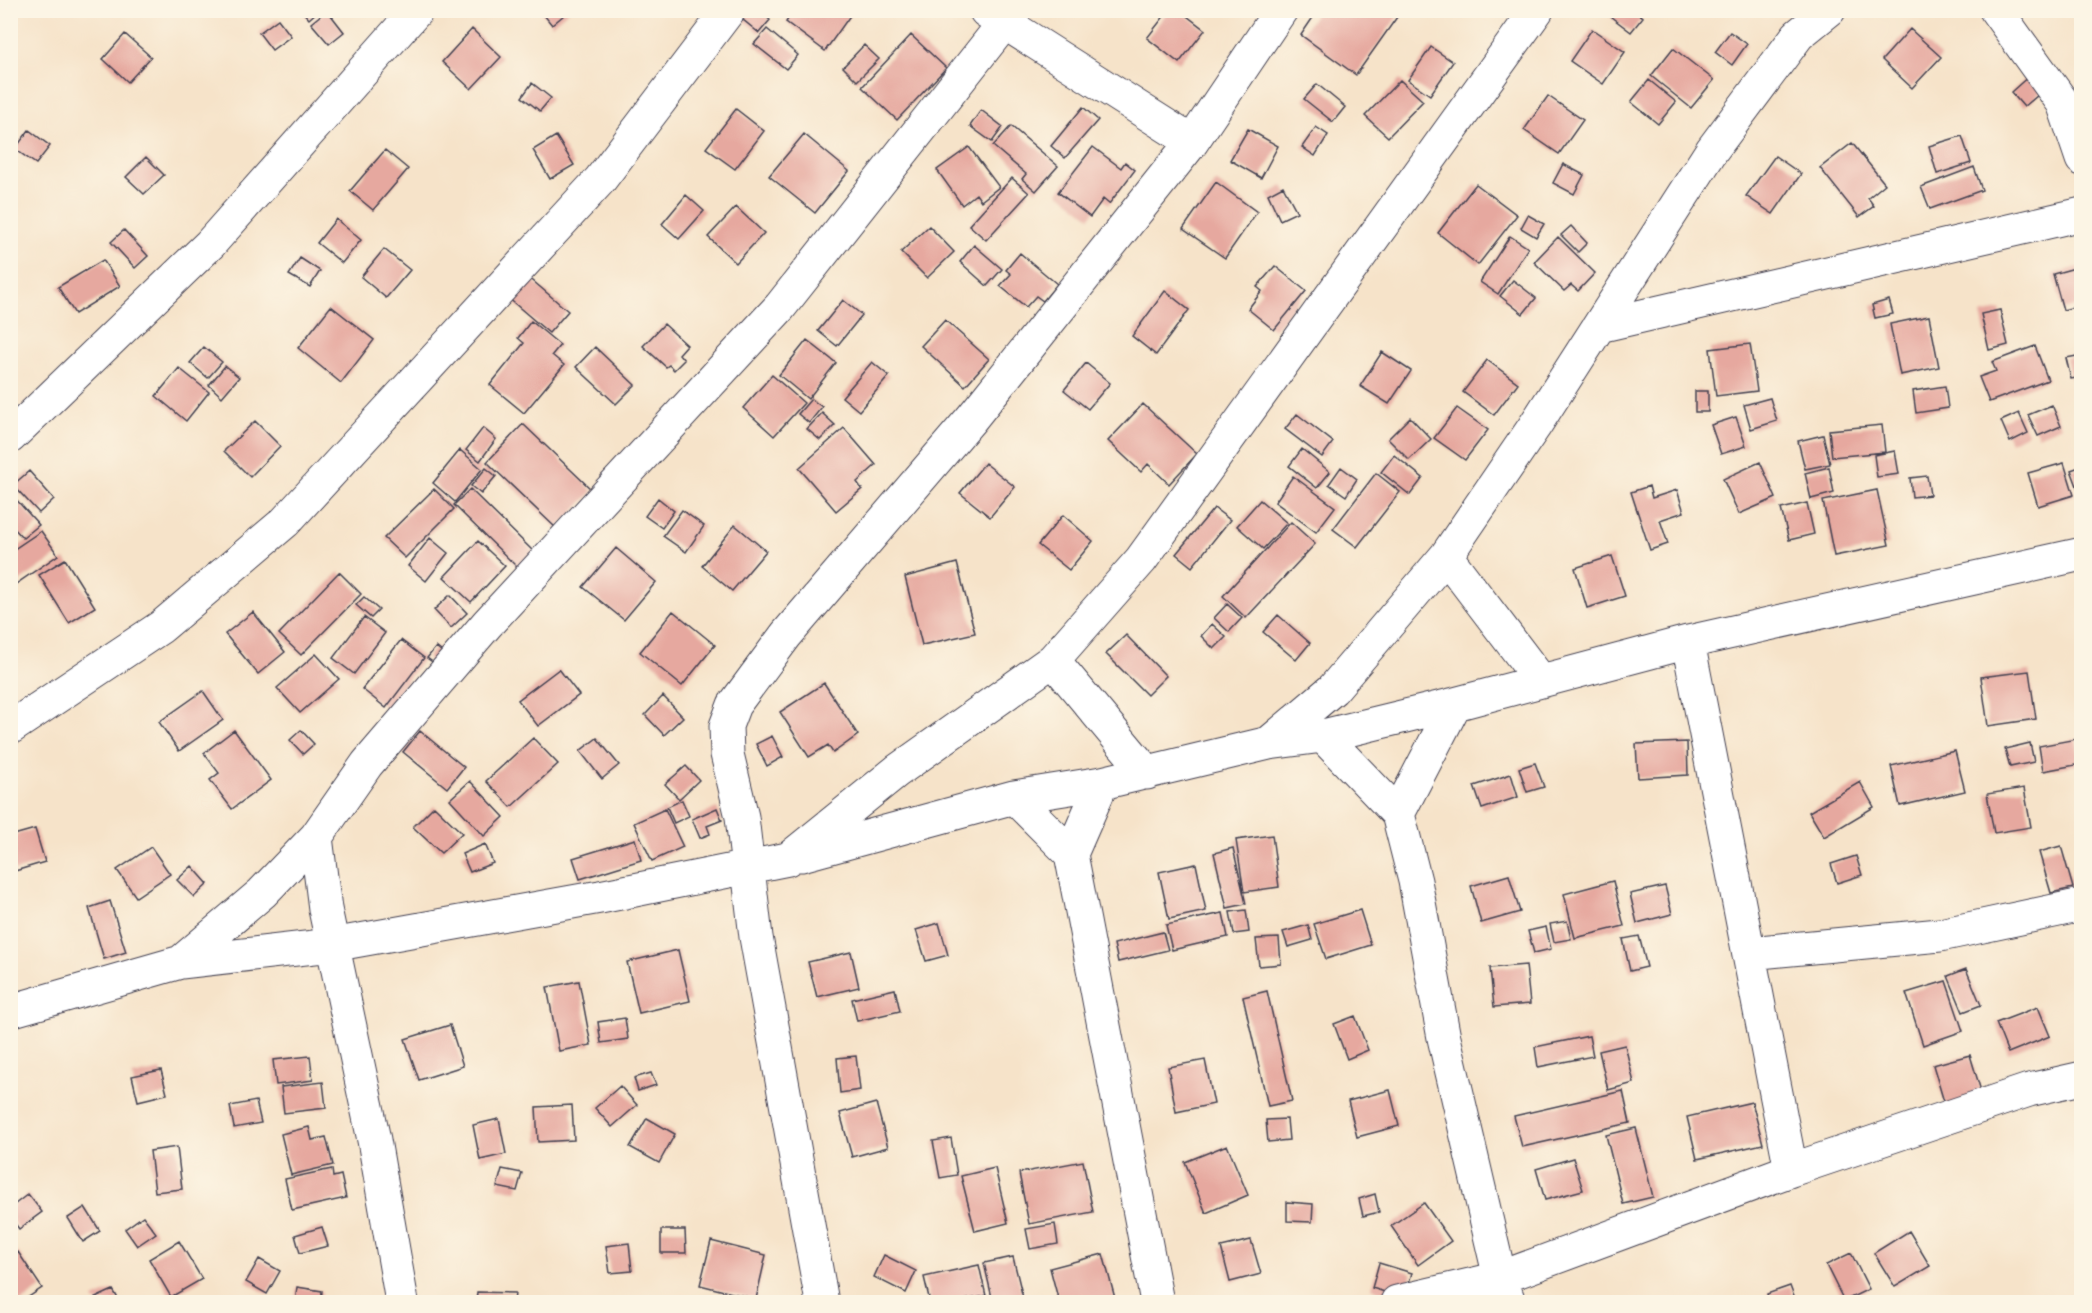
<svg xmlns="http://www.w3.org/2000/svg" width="2092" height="1313" viewBox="0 0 2092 1313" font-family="Pangolin,sans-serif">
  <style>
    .building { fill: #e6a89f }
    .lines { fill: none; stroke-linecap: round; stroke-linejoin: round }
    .street-casing { stroke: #423f50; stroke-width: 35 }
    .street { stroke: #fff; stroke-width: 33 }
  </style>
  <rect width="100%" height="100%" fill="#fcf5e5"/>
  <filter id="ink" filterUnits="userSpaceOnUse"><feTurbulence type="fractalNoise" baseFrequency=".0167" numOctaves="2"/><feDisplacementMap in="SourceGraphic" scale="12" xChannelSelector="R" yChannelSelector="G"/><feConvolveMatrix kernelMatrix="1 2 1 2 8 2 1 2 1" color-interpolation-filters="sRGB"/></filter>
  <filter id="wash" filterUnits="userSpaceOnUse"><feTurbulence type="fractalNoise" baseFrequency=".008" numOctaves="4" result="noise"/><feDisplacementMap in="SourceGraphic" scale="24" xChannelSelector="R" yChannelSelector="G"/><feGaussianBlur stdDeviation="1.35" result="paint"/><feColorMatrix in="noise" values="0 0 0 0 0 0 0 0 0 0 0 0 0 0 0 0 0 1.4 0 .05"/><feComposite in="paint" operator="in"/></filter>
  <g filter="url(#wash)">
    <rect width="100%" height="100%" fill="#f6e3c9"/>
    <g id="blocks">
      <path class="building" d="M301,10H319L309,19Z
        M327,10L344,32L329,44L311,23Z
        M540,10H570L552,25Z
        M748,10H758L770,20L759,33L742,19Z
        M794,10H854L825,51L786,22Z
        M1169,10H1179L1205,30L1179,63L1147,38Z
        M1318,10H1402L1356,75L1301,35Z
        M1602,10H1634L1643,17L1631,32Z
        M278,19L291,36L272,50L259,33Z
        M472,29L501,57L471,89L442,62Z
        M767,29L798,55L786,69L754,44Z
        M1592,29L1625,52L1603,84L1570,61Z
        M1910,29L1941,57L1912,88L1882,60Z
        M1730,32L1747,44L1732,65L1715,52Z
        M125,34L151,57L128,82L103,59Z
        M911,35L946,68L897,120L862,87Z
        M864,45L879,59L857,81L843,67Z
        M1431,47L1453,62L1430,95L1408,80Z
        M1673,48L1714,80L1691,108L1651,76Z
        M2031,74L2045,89L2024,107L2011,92Z
        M1400,80L1423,101L1388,137L1365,116Z
        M1649,80L1676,102L1658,124L1631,102Z
        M532,83L551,98L540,111L522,97Z
        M1317,84L1345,107L1333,122L1304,99Z
        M1548,96L1583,120L1559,154L1524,130Z
        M1083,107L1098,120L1065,158L1051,146Z
        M736,109L764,131L735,169L706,148Z
        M981,110L1003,127L992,142L970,126Z
        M1011,126L1058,166L1036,191L1022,179L1026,174L993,146Z
        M1316,127L1328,135L1315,156L1302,147Z
        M1248,129L1278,146L1261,178L1230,160Z
        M29,130L50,146L36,164L15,149Z
        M804,134L849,171L815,213L769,176Z
        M556,136L574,165L550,179L533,150Z
        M1962,136L1971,163L1937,174L1929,146Z
        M1852,143L1885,184L1868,198L1874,206L1859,217L1820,168Z
        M969,147L999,187L981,201L976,194L962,205L937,170Z
        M1093,147L1121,168L1125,162L1135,170L1109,204L1103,199L1090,217L1058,192Z
        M385,150L408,169L373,210L350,191Z
        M1775,156L1801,174L1773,214L1746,196Z
        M146,157L164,175L144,194L126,177Z
        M1563,164L1584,175L1574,194L1553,183Z
        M1974,167L1982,190L1930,209L1921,187Z
        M1012,178L1029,193L986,240L969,225Z
        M1216,182L1257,212L1225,258L1183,229Z
        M1476,184L1517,215L1478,265L1438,233Z
        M1283,186L1297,212L1280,220L1268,194Z
        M686,195L704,211L679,239L662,224Z
        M736,207L764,233L736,263L708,237Z
        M1528,215L1544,224L1536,237L1521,228Z
        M336,219L361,240L342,263L317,243Z
        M929,226L954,252L927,278L901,252Z
        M1571,226L1587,243L1578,252L1561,235Z
        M124,230L148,256L135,268L111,242Z
        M1510,236L1528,248L1498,294L1480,282Z
        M1558,237L1595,273L1578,291L1571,285L1564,291L1534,262Z
        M974,245L1002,269L987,286L960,262Z
        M384,249L410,270L386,298L361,277Z
        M1020,253L1057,284L1043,301L1036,296L1026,307L1000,286L1011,274L1006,270Z
        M300,258L320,271L310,287L289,275Z
        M103,260L120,286L75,314L58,287Z
        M1275,266L1306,291L1274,330L1248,309L1262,291L1257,287Z
        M2082,266V305L2063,310L2053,274Z
        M526,275L568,311L549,333L507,297Z
        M1513,280L1536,298L1523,314L1500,296Z
        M1165,291L1189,310L1156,355L1132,336Z
        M843,300L862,315L837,346L818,331Z
        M1889,300L1893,314L1875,318L1872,305Z
        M331,306L374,340L341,383L298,348Z
        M2000,310L2008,345L1989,350L1981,314Z
        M1929,316L1939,367L1900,375L1890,324Z
        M945,320L989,359L965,386L921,346Z
        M531,321L560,345L552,355L564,365L524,413L490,385L524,343L518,338Z
        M664,324L687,345L679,354L684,360L674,370L669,365L666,367L643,346Z
        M807,340L836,363L808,399L779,375Z
        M1750,344L1757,391L1716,396L1710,349Z
        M2035,346L2048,380L1989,402L1979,377L1996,371L1992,362Z
        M204,347L222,362L208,378L190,363Z
        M595,347L635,385L616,404L576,367Z
        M1382,352L1411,371L1389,404L1360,386Z
        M2082,355V377L2071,379L2066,358Z
        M1487,360L1518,383L1494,415L1463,392Z
        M872,362L889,376L859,411L842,397Z
        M1086,363L1110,383L1088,409L1064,390Z
        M225,366L239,377L222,397L209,385Z
        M179,368L209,392L186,421L156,396Z
        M772,375L804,403L774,436L743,408Z
        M1945,386L1948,408L1916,413L1913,391Z
        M1695,391H1708V412H1695Z
        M1770,398L1777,421L1751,429L1744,405Z
        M811,399L822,407L809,423L798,414Z
        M1143,404L1197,454L1169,484L1148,464L1141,472L1108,441Z
        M2052,405L2061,426L2038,436L2028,415Z
        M1457,408L1488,430L1465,460L1434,438Z
        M822,413L835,425L820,440L807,429Z
        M2019,413L2028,433L2010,442L2001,421Z
        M1297,414L1333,442L1322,457L1285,429Z
        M1410,417L1431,439L1409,460L1388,439Z
        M1736,417L1746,446L1721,454L1711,425Z
        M255,421L280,446L250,477L224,451Z
        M523,424L593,491L557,529L487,462Z
        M1882,425L1885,452L1832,457L1829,430Z
        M483,428L496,439L480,461L466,450Z
        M844,428L876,465L857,482L862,489L836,511L799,468Z
        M1823,435L1830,464L1805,469L1798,441Z
        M1302,449L1330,472L1317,488L1289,466Z
        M460,450L482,469L455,502L433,483Z
        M1895,451L1899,474L1877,477L1874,455Z
        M1394,455L1423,478L1410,495L1381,472Z
        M1760,462L1776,498L1739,514L1723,479Z
        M985,463L1015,487L990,517L960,493Z
        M2064,463L2074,495L2038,506L2028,473Z
        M2082,466V494H2080L2071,470Z
        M1341,467L1357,479L1346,496L1329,484Z
        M1829,467L1834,493L1811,499L1805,473Z
        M486,468L496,476L481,494L471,486Z
        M29,471L54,499L39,513L13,485Z
        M1376,473L1400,492L1357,547L1333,529Z
        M1293,476L1335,507L1316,532L1275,502Z
        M1927,476L1930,495L1912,497L1910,478Z
        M1649,486L1652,498L1677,490L1684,512L1660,520L1668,544L1650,550L1631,492Z
        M434,489L454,509L405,558L384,538Z
        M470,489L537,555L521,571L454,505Z
        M1877,490L1889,545L1834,556L1823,501Z
        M13,496L39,525L23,538L10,524V498Z
        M658,498L674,511L662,528L645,516Z
        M1260,500L1287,523L1263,549L1237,526Z
        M1807,503L1814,534L1789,540L1781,509Z
        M1214,508L1230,520L1192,567L1176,554Z
        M682,510L704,526L686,552L663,536Z
        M1063,515L1093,541L1069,570L1038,545Z
        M1291,522L1315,544L1246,618L1223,596Z
        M735,525L766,551L732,591L702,566Z
        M41,531L58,555L10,588V552Z
        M430,538L448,553L426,581L408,566Z
        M478,541L505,566L471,602L444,577Z
        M616,548L656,582L624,620L583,587Z
        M1612,556L1625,596L1587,608L1575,568Z
        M65,559L95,607L69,623L39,575Z
        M957,563L975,633L922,645L905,577Z
        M339,572L361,594L301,655L279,634Z
        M450,595L467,613L451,628L434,610Z
        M364,597L379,610L371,618L356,605Z
        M1227,604L1242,618L1229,632L1214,618Z
        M673,611L715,645L682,686L640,652Z
        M253,612L285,652L258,674L225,634Z
        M1278,615L1310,643L1296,660L1263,632Z
        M364,617L385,633L354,674L333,658Z
        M1212,624L1226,637L1214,649L1201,636Z
        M1126,635L1166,676L1147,695L1106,654Z
        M401,640L424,658L386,708L362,689Z
        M436,647L447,656L438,666L427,658Z
        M316,654L339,679L300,713L277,688Z
        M559,669L579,695L538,726L518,700Z
        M2029,671L2036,719L1988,726L1981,677Z
        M824,683L858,735L833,753L828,745L809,757L780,712Z
        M203,691L223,720L179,751L159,722Z
        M663,696L683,717L664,735L645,715Z
        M234,730L271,780L232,809L210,780L219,773L204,753Z
        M301,730L314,744L303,754L290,740Z
        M420,731L464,767L447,788L403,752Z
        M772,736L783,757L767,766L756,744Z
        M533,738L558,764L511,807L486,781Z
        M597,738L619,765L602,779L580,751Z
        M2076,739L2081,764L2043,771L2039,746Z
        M1687,742L1688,775L1638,778L1636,744Z
        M2030,743L2034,762L2010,767L2005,749Z
        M1955,751L1965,791L1900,806L1891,766Z
        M1535,763L1544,787L1527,792L1519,768Z
        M686,766L699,780L679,799L665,784Z
        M1511,774L1518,797L1482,809L1474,786Z
        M470,781L504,817L484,836L450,799Z
        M1860,782L1874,807L1824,837L1809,812Z
        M2024,788L2031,827L1994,833L1987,794Z
        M682,800L689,816L674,823L667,807Z
        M434,806L462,833L441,853L413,827Z
        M717,808L722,820L707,826L710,834L700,838L692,819Z
        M665,809L683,847L652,861L634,823Z
        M35,829L45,862L15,871L10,857V836Z
        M1272,835L1279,887L1244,892L1236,840Z
        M635,839L641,860L580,879L573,858Z
        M485,844L493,863L470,872L462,854Z
        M2061,846L2073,888L2051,893L2039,852Z
        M151,847L170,874L136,897L117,870Z
        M1233,848L1246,904L1227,908L1214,853Z
        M1856,856L1862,875L1837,883L1831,864Z
        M1196,864L1206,911L1169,919L1159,872Z
        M2082,865V879L2076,867Z
        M192,866L208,884L194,897L177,880Z
        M1509,875L1520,912L1481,923L1471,886Z
        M1613,881L1624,926L1575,938L1564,894Z
        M1665,886L1672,914L1637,923L1630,894Z
        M110,901L126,952L104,959L89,908Z
        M1246,910L1249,932L1234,934L1230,912Z
        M1360,910L1371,945L1326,959L1314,924Z
        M1223,913L1228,937L1172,950L1166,925Z
        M1567,921L1571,939L1554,942L1550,924Z
        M939,923L948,955L926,961L916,930Z
        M1308,925L1312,940L1288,947L1283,932Z
        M1546,927L1551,949L1534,953L1528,931Z
        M1163,932L1168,950L1118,962L1114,944Z
        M1639,936L1647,967L1630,971L1623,939Z
        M1279,938L1281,964L1259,966L1256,939Z
        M678,950L690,1001L639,1013L627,962Z
        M851,952L859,987L817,997L808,962Z
        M1526,965L1530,1004L1494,1007L1490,968Z
        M1966,969L1981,1005L1963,1012L1948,976Z
        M579,981L591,1045L559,1051L547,987Z
        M1946,981L1963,1031L1923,1045L1906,993Z
        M895,989L900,1011L857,1021L852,999Z
        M1267,991L1292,1101L1268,1106L1243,997Z
        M2038,1007L2050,1036L2008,1053L1996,1023Z
        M1355,1016L1368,1050L1347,1059L1334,1024Z
        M625,1018L628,1039L601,1043L598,1022Z
        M450,1025L463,1066L419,1080L405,1039Z
        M1589,1036L1593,1056L1538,1067L1535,1047Z
        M1625,1045L1634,1083L1608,1090L1599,1051Z
        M1970,1055L1984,1101L1947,1112L1933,1065Z
        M310,1056L313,1080L276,1085L273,1060Z
        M856,1056L860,1090L840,1093L837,1058Z
        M1205,1060L1214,1104L1176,1112L1168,1067Z
        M161,1070L167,1094L138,1101L132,1076Z
        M651,1073L656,1085L638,1091L634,1078Z
        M323,1082L326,1108L284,1113L281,1087Z
        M620,1086L637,1105L612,1127L595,1108Z
        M1390,1090L1399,1126L1357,1137L1348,1101Z
        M1623,1091L1630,1123L1522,1147L1514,1116Z
        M256,1101L261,1123L234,1128L230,1106Z
        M1752,1102L1763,1144L1697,1159L1687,1117Z
        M876,1103L888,1147L852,1157L840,1113Z
        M572,1105L574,1140L538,1142L536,1107Z
        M647,1118L675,1134L659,1163L630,1147Z
        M499,1119L506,1154L480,1160L473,1125Z
        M1287,1119L1289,1140L1268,1142L1266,1120Z
        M309,1127L312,1140L326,1137L333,1165L291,1175L281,1134Z
        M1636,1128L1653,1197L1623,1204L1606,1135Z
        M951,1138L957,1175L940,1178L933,1141Z
        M1227,1145L1248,1195L1206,1213L1185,1162Z
        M177,1147L182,1189L155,1192L150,1151Z
        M1573,1158L1583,1190L1545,1200L1536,1169Z
        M1083,1161L1093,1212L1029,1224L1019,1173Z
        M995,1168L1008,1223L975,1231L961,1176Z
        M332,1169L333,1177L341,1175L346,1198L292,1210L285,1179Z
        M502,1169L522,1173L517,1191L497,1187Z
        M28,1194L42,1212L19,1229L10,1217V1208Z
        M1375,1194L1379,1212L1363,1216L1359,1199Z
        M1287,1202L1313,1204L1312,1222L1287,1221Z
        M1424,1203L1451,1241L1418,1265L1391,1226Z
        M85,1207L100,1231L83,1242L68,1218Z
        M143,1216L156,1233L137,1246L125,1229Z
        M1055,1224L1058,1244L1030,1249L1026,1229Z
        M322,1227L328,1246L300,1253L295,1235Z
        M661,1230H685L686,1253H661Z
        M1909,1231L1930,1266L1895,1287L1874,1253Z
        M1251,1240L1261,1274L1230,1282L1221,1247Z
        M179,1241L202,1279L171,1297L149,1259Z
        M711,1241L766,1255L756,1299L700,1285Z
        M629,1243L632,1271L610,1273L606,1246Z
        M18,1252L42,1288L21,1302H10V1257Z
        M1851,1253L1869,1289L1844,1301L1826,1265Z
        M1103,1254L1116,1302H1059L1050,1268Z
        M884,1255L916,1271L906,1293L874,1277Z
        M1013,1257L1024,1302H993L984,1263Z
        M259,1259L280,1271L267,1294L246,1282Z
        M1379,1263L1412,1273L1404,1298L1372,1288Z
        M979,1265L986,1296L954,1302H930L924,1277Z
        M1790,1286L1796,1302H1769L1767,1294Z
        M297,1287L322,1291L321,1302H295Z
        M113,1290L120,1302H95L93,1299Z
        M477,1292L515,1293L514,1302H476Z"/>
    </g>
  </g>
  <g filter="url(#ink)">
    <use href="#blocks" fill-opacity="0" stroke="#423f50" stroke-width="1.5"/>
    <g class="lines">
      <defs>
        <path id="street" d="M1996,10L2063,103L2082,159
          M986,11L1192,142
          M1599,326L2082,214
          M10,437L210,244L417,10
          M1446,556L1541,681
          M1688,642L1791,1170
          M1053,660L1147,773
          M10,728L161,627L285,522L600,180L729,10
          M1323,736L1398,814L1415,881L1444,1038L1500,1278L1509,1302
          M1269,743L1323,736L1455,704L1688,642L2082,554
          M1014,797L1071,854L1157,1302
          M1398,814L1455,704
          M1071,854L1102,783
          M801,855L1014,797L1102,783L1269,743L1333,689L1446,556L1534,427L1712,150L1798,35L1829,10
          M1749,953L1940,935L2082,905
          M181,962L262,893L316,837
          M10,1011L181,962L332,945L600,897L788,859L897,771L1053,660L1141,560L1537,10
          M402,1302L374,1140L325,909L316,837L367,764L487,624L780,307L1005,22L1011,10
          M822,1302L756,937L742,817L727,754L726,726L734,705L786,635L971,419L1192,142L1281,10
          M1397,1302L1500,1278L1791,1170L2029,1090L2082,1078"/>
      </defs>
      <use href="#street" class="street-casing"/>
      <use href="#street" class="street"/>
    </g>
  </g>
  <rect width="2092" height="1313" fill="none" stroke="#fcf5e5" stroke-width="36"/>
</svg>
